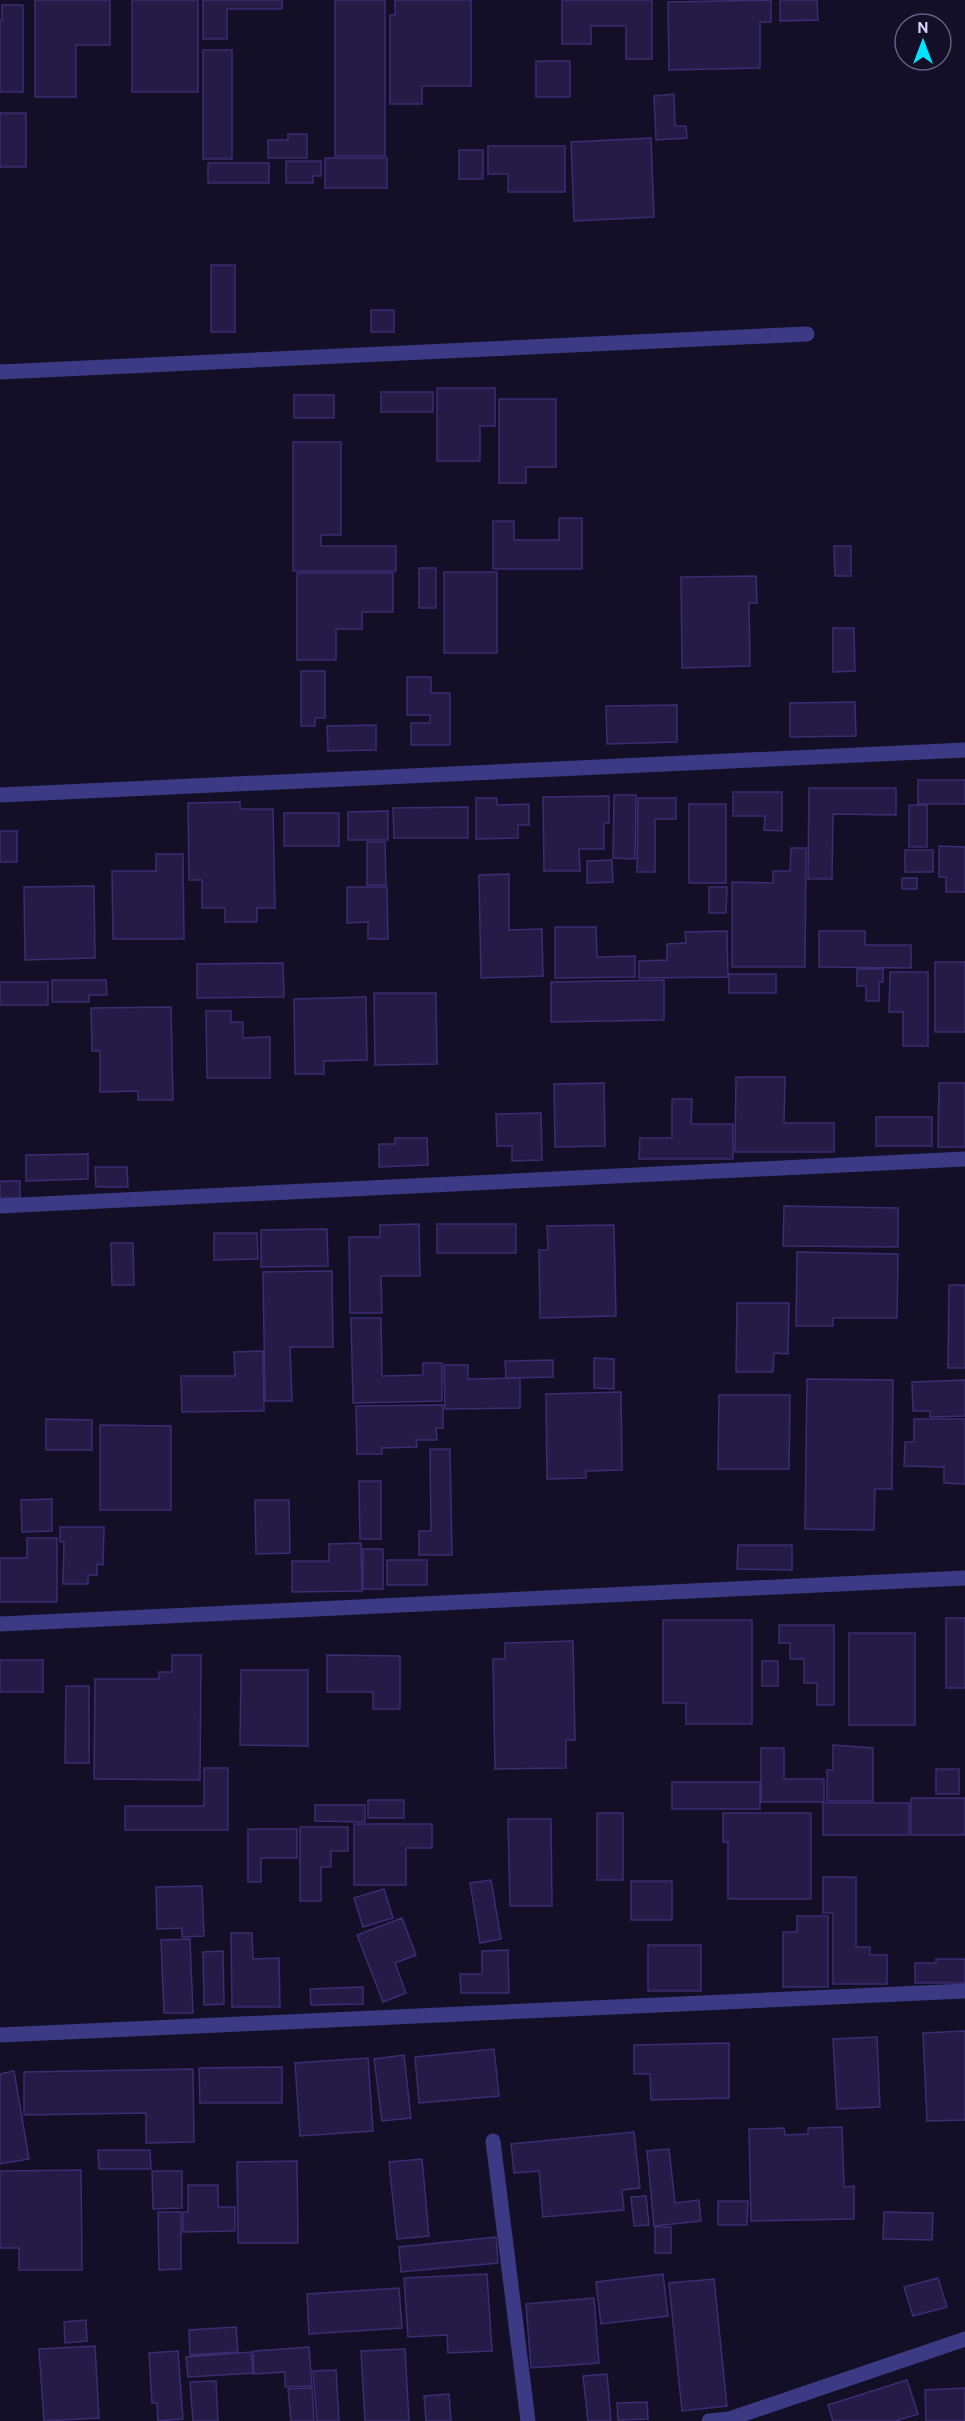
<svg xmlns="http://www.w3.org/2000/svg" width="965" height="2421" viewBox="0 0 965 2421" font-family="Cabin,sans-serif">
  <style>
    .building { fill: #241b47; stroke: #3b2d73; stroke-width: 1.5 }
    .lines { fill: none; stroke-linecap: round; stroke-linejoin: round }
    .minor { stroke: #3d3a85; stroke-width: 15 }
  </style>
  <rect width="100%" height="100%" fill="#130f26"/>
  <path class="building" d="M35,0H110V45H76V97H35Z
    M132,0H198V92H132Z
    M203,0H282V9H227V39H203Z
    M335,0H385V156H335Z
    M395,0H471V86H422V104H390V15H395Z
    M562,0H652V59H626V26H591V44H562Z
    M771,0V22H760V68L669,70L668,2Z
    M780,0H817L818,20L780,21Z
    M2,5H23V92H0V20H2Z
    M203,50H232V159H203Z
    M536,61H570V97H536Z
    M674,94L675,126H686L687,138L656,140L654,96Z
    M0,113H26V167H0Z
    M288,134H307V158H268V140H288Z
    M651,138L654,217L574,221L571,142Z
    M488,146H565V192H508V174H488Z
    M459,150H483V179H459Z
    M325,158H387V188H325Z
    M286,161H321V176H313V183H286Z
    M208,163H269V183H208Z
    M211,265H235V332H211Z
    M371,310H394V332H371Z
    M437,388H495V426H480V461H437Z
    M381,392H433V412H381Z
    M294,395H334V418H294Z
    M499,399H556V467H526V483H499Z
    M293,442H341V535H321V546H396V571H293Z
    M559,518H582V569H493V521H514V540H559Z
    M834,546H851V576H835Z
    M419,568H436V608H419Z
    M444,572H497V653H444Z
    M297,573H393V612H362V629H336V660H297Z
    M756,576L757,603H749L750,666L682,668L681,577Z
    M833,628H854L855,671L833,672Z
    M301,671H325V718H315V726H301Z
    M407,677H431V693H450V745H411V723H430V715H407Z
    M855,702L856,736L790,737V703Z
    M677,705V742L607,744L606,706Z
    M376,725V750L328,751L327,726Z
    M918,780H965V804H918Z
    M809,788H896V815L833,814L832,879H808Z
    M733,792H782V831L764,830L765,816H733Z
    M614,795H636L635,859L613,858Z
    M609,796V823H604V849H579L580,871H544L543,797Z
    M476,798H497V805L529,804V825H518V838L476,839Z
    M638,798H676V819H655V872H637Z
    M240,802V809H273L275,908H257V922H225V908H202V880H189L188,803Z
    M689,804H726V883H689Z
    M909,805H927V847H909Z
    M468,807V838H394L393,808Z
    M388,811V840H348V812Z
    M284,813H339V846H284Z
    M0,831H17V862H0Z
    M367,842H385L386,885H367Z
    M939,846L965,847V892H946V877H939Z
    M791,848H806L805,967H732V882L773,883V871H790Z
    M905,850H933V872H905Z
    M156,854H183L184,939H113L112,871H156Z
    M612,860L613,882L587,883V861Z
    M509,874V930L542,929L543,976L481,978L479,875Z
    M902,878H917V889H902Z
    M94,886L95,958L25,960L24,887Z
    M347,887H387L388,939H368V922L347,923Z
    M709,887H727L726,913H709Z
    M555,927H596L597,957L635,956V977L555,978Z
    M727,931L728,977L639,978V961L667,960V944L686,943L685,932Z
    M819,931H865V945H911V968L819,967Z
    M935,962H965V1032H935Z
    M283,963L284,997L197,998V964Z
    M857,969H883V982H879V1001H866V986H857Z
    M890,972H928V1046H903V1012H889Z
    M729,974H776V993H729Z
    M52,980H106L107,995H89V1002H52Z
    M664,980V1020L551,1022V982Z
    M0,982H48V1005H0Z
    M374,993H436L437,1064L375,1065Z
    M366,997L367,1060L324,1061V1074H295L294,999Z
    M171,1007L173,1100H138V1091L100,1092V1051H92L91,1008Z
    M206,1011H231V1022H243V1038L270,1037V1078H207Z
    M736,1077H785L784,1123H834V1152H735Z
    M604,1083L605,1146L555,1147L554,1084Z
    M939,1083H965V1147H938Z
    M672,1099H692L691,1124H733V1159H639L640,1138H672Z
    M541,1113L542,1160L512,1161V1146H497L496,1114Z
    M876,1117H932V1146H876Z
    M395,1138H427L428,1165L379,1167V1144H395Z
    M88,1154V1179L26,1181V1155Z
    M95,1167H127L128,1187H96Z
    M0,1181H20V1198H0Z
    M784,1206L898,1208V1247L783,1246Z
    M419,1224L420,1276H381L382,1313H350L349,1237H380V1225Z
    M437,1224H516V1253H437Z
    M614,1225L616,1316L540,1318L539,1250H548L547,1226Z
    M327,1229L328,1266L261,1267V1230Z
    M214,1233H257L258,1259L214,1260Z
    M111,1243H133L134,1285H112Z
    M797,1252L898,1254L897,1318H833V1326H796Z
    M332,1271L333,1347H290L292,1401H265L263,1272Z
    M949,1285H965V1368H948Z
    M737,1303H789L788,1354L774,1353L773,1372H736Z
    M351,1318H381L382,1376L423,1375V1363H442V1401L353,1403Z
    M263,1351L264,1411L182,1412L181,1376H235L234,1352Z
    M594,1358L614,1359V1389L594,1388Z
    M553,1360V1377L506,1378L505,1361Z
    M444,1365H468V1379L520,1378V1408L445,1409Z
    M807,1379L893,1380L892,1489H875L874,1530L805,1529Z
    M965,1380V1416L930,1417V1411H913L912,1382Z
    M621,1392L622,1470L586,1471V1478L547,1479L546,1394Z
    M719,1395H790L789,1469H718Z
    M443,1405V1428H436L437,1440H416L417,1447L382,1448V1454H357L356,1406Z
    M46,1419L92,1420V1450H46Z
    M914,1419H965V1484L944,1483V1467L904,1466L905,1442H914Z
    M100,1425L171,1426V1510H100Z
    M430,1449H450L452,1555H419V1531H431Z
    M359,1481H381V1539H360Z
    M52,1499V1531L22,1532L21,1500Z
    M255,1500H289L290,1553L256,1554Z
    M60,1527H104L103,1565L97,1564V1575H88V1584H63L64,1542H60Z
    M27,1538H57V1602H0V1558H27Z
    M361,1543L362,1591L292,1592V1561H329V1544Z
    M738,1545H792V1570L737,1569Z
    M363,1549H383V1589H363Z
    M387,1560H427V1585H387Z
    M946,1618H965V1688H946Z
    M663,1620H752V1724H686V1703H663Z
    M779,1625H834V1705H817V1683H804V1659H790V1643H779Z
    M849,1633H915V1725H849Z
    M573,1641L575,1740H566V1768L495,1769L493,1659H505V1643Z
    M172,1655H201L200,1780L94,1779L95,1679H159V1672H172Z
    M327,1655L400,1656V1709H373V1692H327Z
    M0,1660H43V1692H0Z
    M762,1661H778V1686H762Z
    M241,1670H308V1746L240,1745Z
    M66,1686H89V1763H65Z
    M833,1745L873,1748V1801H827V1770H833Z
    M761,1748H784V1779H824V1802H761Z
    M204,1768H228V1830H125V1806H204Z
    M936,1769H959V1794H936Z
    M672,1782H760V1809H672Z
    M911,1798H965V1835H911Z
    M368,1800H404V1818H368Z
    M823,1803H909V1835H823Z
    M315,1805H365V1822L315,1821Z
    M597,1813H623V1880H597Z
    M723,1813H811V1899H728V1842H723Z
    M508,1819H551L552,1906H510Z
    M354,1824H432V1848H406V1885H354Z
    M300,1827H348V1851H331V1867H321V1901H300Z
    M248,1829H297V1858H261V1882H248Z
    M823,1877H856V1947H870V1955H887V1984H833V1913H823Z
    M491,1880L501,1939L480,1943L470,1883Z
    M631,1881H672V1920H631Z
    M202,1886L204,1936L182,1937V1928L157,1929L156,1887Z
    M384,1889L393,1918L363,1927L354,1898Z
    M797,1916H828V1987H783V1932H797Z
    M402,1918L416,1955L395,1963L406,1993L383,2002L357,1935Z
    M231,1933H252L253,1959L279,1958L280,2007H232Z
    M190,1939L193,2013H164L161,1940Z
    M648,1945H701V1991H648Z
    M508,1950L509,1993H461L460,1974H482V1951Z
    M223,1951L224,2004L204,2005L203,1952Z
    M936,1959H965V1983H915V1963H936Z
    M363,1987V2004L311,2005L310,1989Z
    M965,2031V2120L927,2121L923,2033Z
    M877,2037L880,2107L837,2109L833,2039Z
    M729,2043V2098L651,2100L650,2074H634V2045Z
    M494,2049L499,2096L419,2103L415,2057Z
    M404,2055L411,2118L382,2121L374,2059Z
    M368,2058L373,2131L300,2136L295,2063Z
    M282,2067V2103H200L199,2068Z
    M193,2069L194,2142L146,2143V2113L24,2115V2072Z
    M14,2071L29,2159L0,2164V2074Z
    M842,2127L844,2187L854,2186V2219L751,2221L749,2129L784,2128L785,2135L808,2134V2128Z
    M634,2132L640,2188L622,2190L624,2210L543,2217L539,2171L514,2173L511,2144Z
    M669,2149L675,2203L699,2200L701,2221L654,2226L647,2151Z
    M98,2150H150L151,2169H99Z
    M422,2159L429,2236L397,2239L389,2162Z
    M297,2161L298,2243H238L237,2162Z
    M81,2170L82,2270H19V2248H0V2171Z
    M152,2171H182V2208L153,2209Z
    M188,2185H218V2207H235V2231L183,2232V2212H188Z
    M646,2196L649,2225L634,2226L631,2197Z
    M718,2201H748L747,2225H718Z
    M158,2212H181V2269L159,2270Z
    M884,2212L933,2213L932,2240L883,2239Z
    M655,2227H671V2253H655Z
    M496,2237L498,2263L401,2272L399,2247Z
    M487,2274L492,2351L448,2353L447,2335L408,2337L404,2278Z
    M663,2274L668,2316L601,2324L596,2282Z
    M938,2278L947,2307L913,2316L904,2287Z
    M714,2279L727,2406L682,2411L669,2283Z
    M399,2288L402,2328L309,2334L307,2294Z
    M594,2298L599,2363L531,2368L526,2304Z
    M86,2320L87,2341L65,2343L64,2322Z
    M236,2327L238,2352L190,2355L189,2330Z
    M95,2346L99,2418L44,2421L39,2349Z
    M309,2347L312,2386L285,2387V2372L254,2374L253,2351Z
    M405,2349L409,2421H365L361,2351Z
    M178,2351L183,2419L158,2421L157,2403H152L149,2353Z
    M251,2352L253,2373L188,2377L186,2357Z
    M336,2370L339,2421H317L313,2371Z
    M607,2374L611,2421H588L583,2376Z
    M907,2380L918,2414L896,2421H833L828,2405Z
    M216,2381L218,2421H193L190,2382Z
    M312,2388L314,2421H291L288,2389Z
    M965,2388V2421H926L925,2390Z
    M449,2394L451,2421H426L424,2396Z
    M647,2402L648,2419L618,2420L617,2403Z"/>
  <g class="lines">
    <path class="minor" d="M0,372L807,334
      M0,795L965,750
      M0,1206L965,1159
      M0,1624L965,1578
      M0,2035L965,1991
      M493,2141L528,2421
      M709,2421L729,2419L965,2339"/>
  </g>
  <g transform="translate(923 42)"><circle r="28" fill="#130f26" stroke="#625e7d" stroke-width="1.5"/>
  <path d="M0-4.5L10 22L0 15L-10 22Z" fill="#00e5ff"/>
  <text y="-9" font-size="16" font-weight="bold" text-anchor="middle" fill="#d9d4ff">N</text>
  </g>
</svg>
